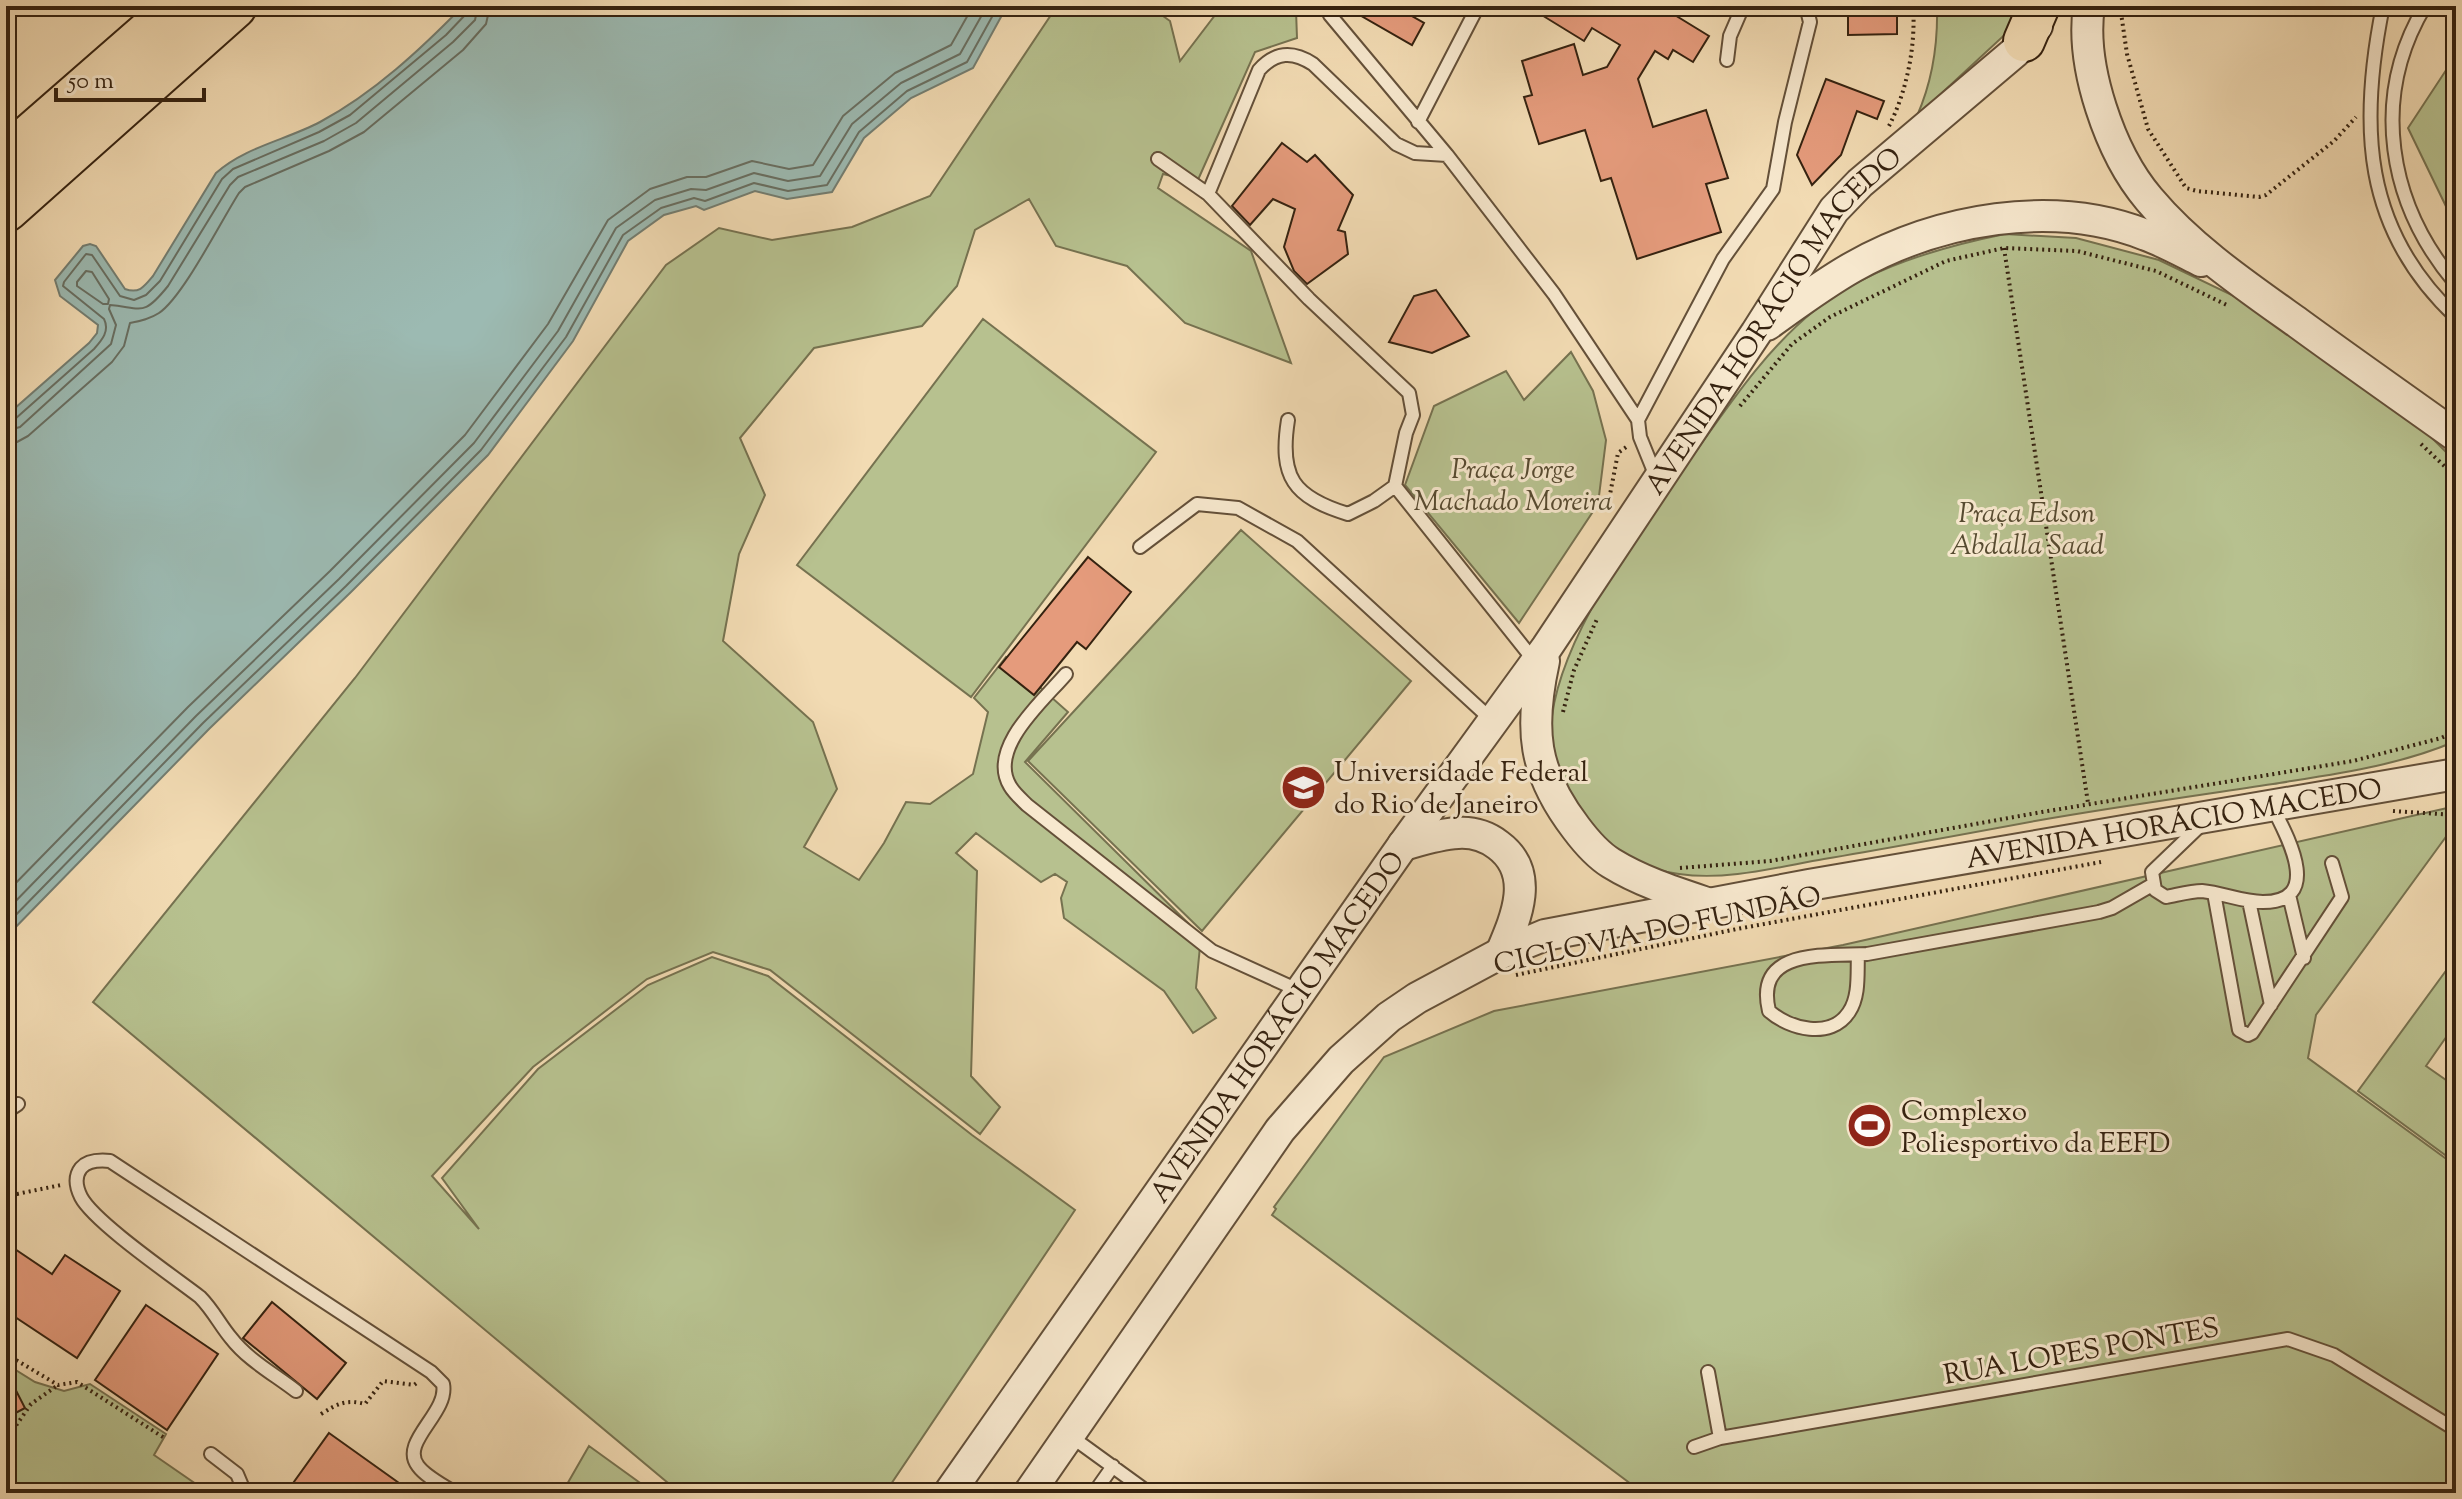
<svg xmlns="http://www.w3.org/2000/svg" width="2462" height="1499" viewBox="0 0 2462 1499" font-family="'Sorts Mill Goudy',serif">
  <style>
    .green { fill: #b7c18f; stroke: #767250; stroke-width: 2 }
    .water { fill: #9cbab2; stroke: #737d71; stroke-width: 2 }
    .lines { fill: none; stroke-linecap: round; stroke-linejoin: round }
    .shore { stroke: #686e61; stroke-width: 2 }
    .building { fill: #e59b7c; stroke: #352210; stroke-width: 2 }
    .service-casing { stroke: #645039; stroke-width: 16 }
    .tertiary-casing { stroke: #645039; stroke-width: 34 }
    .trunk-casing { stroke: #352210; stroke-width: 44 }
    .motorway-casing { stroke: #352210; stroke-width: 48 }
    .path { stroke: #352210; stroke-width: 4; stroke-dasharray: 2 4; stroke-linecap: butt }
    .service { stroke: #f7e8ce; stroke-width: 12 }
    .tertiary { stroke: #f7e8ce; stroke-width: 30 }
    .trunk { stroke: #f2dbb3; stroke-width: 40 }
    .motorway { stroke: #f2dbb3; stroke-width: 44 }
    .labels { text-anchor: middle; stroke-width: 6; stroke-linejoin: round; paint-order: stroke }
    .street-label { font-size: 28px; fill: #352210; stroke: #f7e8ce }
    .park-label { font-size: 28px; font-style: italic; fill: #564a30; stroke: #f7e8ce }
    .poi-label { font-size: 28px; fill: #352210; stroke: #f7e8ce; text-anchor: start }
  </style>
  <rect width="100%" height="100%" fill="#f2dbb3"/>
  <filter id="stains"><feTurbulence type="fractalNoise" baseFrequency=".0025" numOctaves="4"/><feColorMatrix values="0 0 0 0 .2 0 0 0 0 .09 0 0 0 0 .02 0 0 0 .5 -.17"/></filter>
  <radialGradient id="worn" r=".72"><stop offset=".6" stop-color="#630" stop-opacity="0"/><stop offset="1" stop-color="#630" stop-opacity=".3"/></radialGradient>
  <path class="green" d="M1057,6H1149L1170,21L1180,61L1222,6L1296,10L1297,38L1255,52L1197,182L1163,174L1158,188L1251,251L1291,363L1185,323L1127,266L1056,246L1029,199L975,230L957,286L922,326L814,348L740,438L765,495L739,554L723,641L813,722L837,789L804,847L859,880L884,843L906,802L930,804L973,774L988,712L974,698L1006,657L1068,712L1025,762L1201,936L1196,988L1216,1018L1193,1033L1164,991L1064,918L1061,898L1067,882L1055,874L1041,882L976,833L956,853L977,871L971,1076L1000,1107L980,1134L770,970L713,952L647,979L533,1067L432,1176L479,1229L442,1178L538,1069L648,985L712,957L768,976L972,1135L1075,1210L885,1493H680L93,1002L355,678L666,265L719,228L772,240L852,227L930,196Z
    M1937,6H2023L2011,29L1917,116C1932,82 1938,43 1937,6Z
    M2456,55V227L2408,128Z
    M2005,234L2076,238L2159,260L2234,296L2426,432L2456,462V741C2398,766 2335,774 2273,784C2194,796 2114,807 2035,821C1965,834 1895,847 1824,859C1778,867 1727,881 1679,874C1654,871 1620,857 1602,839C1572,808 1546,760 1552,716C1563,632 1641,528 1689,461C1727,408 1764,351 1815,310C1867,268 1941,247 2005,234Z
    M983,319L1156,452L971,697L797,565Z
    M1571,352L1593,391L1606,440L1598,504L1519,623L1405,485L1434,406L1506,371L1524,400Z
    M1241,530L1411,681L1202,931L1028,761Z
    M2456,806V823L2316,1015L2308,1058L2456,1166V1493H1643L1272,1215L1276,1209L1274,1207L1384,1057L1494,1011L1843,945Z
    M2456,957V1023L2426,1066L2456,1087V1163L2358,1091Z
    M6,1364L35,1382L64,1391L90,1384L166,1434L154,1455L209,1493H6Z
    M589,1446L654,1493H562Z"/>
  <path class="water" d="M463,6H1007L973,68L911,98L864,138L832,192L787,199L755,191L704,210L696,206L664,215L628,241L573,341L488,455L351,592L209,729L6,937V416L89,343L97,333L98,325L60,296L55,280L83,246L90,244L96,246L125,289C139,294 144,287 153,276L216,173C245,147 286,140 320,122C374,93 421,49 463,6Z"/>
  <g class="lines">
    <path class="shore" d="M86,271L92,272L109,299L108,304H103L77,286V282Z
      M6,421L15,419L94,349C102,340 110,331 104,319L63,286L64,282L86,254L92,255L120,296L134,300L146,295L160,281L222,179L233,169L319,132L350,115L446,35L466,14L468,6
      M6,431L20,427L111,344L116,325L109,309L110,305C143,308 143,317 168,286L230,185L238,177L324,141L356,123L453,42L475,20L478,6
      M6,443L17,442L28,436L112,362L124,346L130,323C140,321 150,319 159,313C183,297 221,221 239,193L245,187L329,151L364,132L463,50L486,24L490,6
      M6,893L188,707L330,571L465,435L548,324L608,220L650,189L687,177H706L752,161L789,169L813,165L843,116L895,73L951,45L973,6
      M6,911L196,716L339,579L474,443L558,331L616,228L655,200L691,189L706,190L754,173L788,181L820,176L852,124L901,83L960,54L987,6
      M6,925L203,723L346,586L481,450L566,337L623,235L661,208L694,198L705,201L754,183L788,191L827,185L859,132L907,91L967,62L998,6"/>
  </g>
  <path class="building" d="M1344,6H1394L1424,23L1412,45Z
    M1527,6H1660L1709,36L1693,62L1673,50L1668,59L1655,51L1638,79L1653,127L1706,110L1728,178L1706,184L1721,232L1637,259L1611,178L1601,181L1585,130L1539,144L1524,97L1532,95L1522,61L1574,44L1583,75L1607,67L1620,45L1592,28L1584,41Z
    M1848,6H1897V34L1848,35Z
    M1826,79L1884,101L1877,119L1857,111L1841,155L1812,185L1797,155Z
    M1282,143L1307,162L1315,155L1353,195L1338,230L1345,232L1348,254L1307,284L1294,271L1284,247L1295,209L1273,199L1250,225L1232,206Z
    M1436,290L1469,336L1432,353L1389,342L1414,296Z
    M1088,557L1131,592L1086,649L1077,642L1034,695L999,667Z
    M6,1243L52,1274L65,1255L120,1291L77,1358L6,1311Z
    M272,1302L346,1363L317,1399L243,1338Z
    M146,1305L218,1354L167,1430L95,1380Z
    M6,1371L25,1408L6,1418Z
    M329,1433L413,1493H286Z"/>
  <g class="lines">
    <defs>
      <path id="service" d="M1326,6L1330,15L1447,155L1554,294L1638,420L1640,437L1657,479
        M2383,6C2359,124 2362,229 2456,317
        M2425,6C2370,98 2388,204 2456,284
        M1727,60L1730,36L1743,6
        M1418,122L1478,6
        M1447,155L1415,153L1396,144L1313,64C1293,51 1276,51 1259,70L1208,194L1309,299L1409,393L1413,415L1406,433L1395,486L1536,663
        M1158,159L1208,194
        M1288,420C1279,477 1293,497 1348,514L1374,501L1395,486
        M1638,420L1723,259L1773,189L1785,122L1810,22L1806,6
        M1140,547L1197,504L1238,508L1297,541L1482,711L1493,717
        M1066,674C1044,700 987,748 1010,786C1014,793 1021,799 1027,805L1212,951L1300,991
        M2203,823L2152,872L2155,890L2166,897C2177,895 2191,891 2202,891C2223,893 2242,902 2263,902C2325,902 2286,834 2272,806
        M2214,893L2239,1030L2248,1035L2252,1033L2342,897L2332,863
        M2289,895L2304,958
        M2249,901L2271,1005
        M1858,955C1857,972 1860,996 1849,1012C1831,1040 1789,1029 1769,1011C1754,948 1825,956 1867,954L2099,912L2112,908L2152,885
        M6,1112L18,1104
        M1708,1372L1720,1438
        M296,1391C274,1374 248,1360 231,1338C220,1325 213,1310 200,1297C174,1277 94,1222 81,1197C76,1187 74,1177 81,1168C88,1160 100,1160 110,1161L431,1372L443,1384C449,1413 399,1442 418,1466C426,1477 443,1485 455,1493
        M1069,1435L1149,1493
        M1694,1447L1720,1438L2288,1339L2334,1355L2456,1430
        M211,1454L237,1474L245,1493
        M1094,1493L1113,1466"/>
      <g id="tertiary">
        <path d="M2089,6C2080,66 2110,153 2149,199C2190,248 2246,286 2298,323C2350,361 2403,398 2456,436"/>
        <path d="M1767,325C1795,305 1823,284 1853,267C1938,219 2053,198 2146,235C2165,242 2183,252 2201,261"/>
        <path d="M1544,661C1529,729 1533,772 1576,828C1585,840 1598,855 1611,863C1640,881 1674,892 1707,903"/>
        <path d="M1403,845C1421,840 1439,834 1458,833C1473,832 1486,836 1498,845C1536,873 1516,918 1501,953"/>
        <path id="s1" d="M949,1493L1403,845L1547,647L1756,333L1834,210L1860,183L2015,52L2037,26"/>
        <path id="s2" d="M1029,1493L1280,1130L1341,1060L1389,1017L1417,998L1501,953L1545,935L1809,885L2456,774"/>
      </g>
      <path id="trunk" d="M2024,41L2039,6"/>
      <path id="motorway" d="M6,158L180,6
        M6,209L234,6"/>
    </defs>
    <use href="#service" class="service-casing"/>
    <use href="#tertiary" class="tertiary-casing"/>
    <use href="#trunk" class="trunk-casing"/>
    <use href="#motorway" class="motorway-casing"/>
    <path class="path" d="M2120,6L2127,54L2148,129L2186,188L2197,191L2259,197L2266,195L2334,141L2356,117
      M1889,126C1907,91 1916,45 1913,6
      M2004,248L2088,803
      M1740,406L1792,344L1830,317L1946,261L2004,248L2077,251L2156,271L2229,306
      M2421,444L2456,477
      M1607,510L1618,453L1629,445
      M1563,712L1574,670L1597,619
      M2393,811L2456,815
      M1680,868L1770,861L2042,812L2353,761L2441,738L2456,731
      M1516,975L1737,929L2101,862
      M6,1189L17,1194L61,1185
      M6,1354L58,1385L77,1382L166,1439
      M321,1414C337,1404 346,1399 365,1404L383,1381L414,1385L418,1382
      M6,1440L31,1404L58,1385"/>
    <use href="#service" class="service"/>
    <use href="#tertiary" class="tertiary"/>
    <use href="#trunk" class="trunk"/>
    <use href="#motorway" class="motorway"/>
  </g>
  <defs>
    <symbol id="university-disc" viewBox="-11 -11 22 22"><circle r="9.5" fill="#8f2418" stroke="#f7e8ce"/><path d="M0-5L7-2L0 1L-7-2ZM-4 1L0 2.5L4 1V4Q0 6-4 4Z" fill="#fff"/></symbol>
    <symbol id="stadium-disc" viewBox="-11 -11 22 22"><circle r="9.5" fill="#8f2418" stroke="#f7e8ce"/><path d="M0-5a6.5 5 0 1 0 0 10a6.5 5 0 1 0 0-10ZM-3.5-1.8h7v3.6h-7Z" fill="#fff"/></symbol>
  </defs>
  <g fill-rule="evenodd">
    <use href="#university-disc" x="1278" y="762" width="51" height="51"/>
    <use href="#stadium-disc" x="1844" y="1100" width="51" height="51"/>
  </g>
  <g class="labels">
    <g class="street-label">
      <text dy="10" stroke="none"><textPath href="#s1" startOffset="1434">AVENIDA HORÁCIO MACEDO</textPath></text>
      <text dy="10" stroke="none"><textPath href="#s2" startOffset="1414">AVENIDA HORÁCIO MACEDO</textPath></text>
      <text transform="translate(1657 929) rotate(-12)" y="10">CICLOVIA DO FUNDÃO</text>
      <text dy="10" stroke="none"><textPath href="#s1" startOffset="570">AVENIDA HORÁCIO MACEDO</textPath></text>
      <text transform="translate(2081 1350) rotate(-10)" y="10">RUA LOPES PONTES</text>
    </g>
    <g class="park-label">
      <text x="1513" y="478">Praça Jorge<tspan x="1513" dy="32">Machado Moreira</tspan></text>
      <text x="2027" y="522">Praça Edson<tspan x="2027" dy="32">Abdalla Saad</tspan></text>
    </g>
    <g class="poi-label">
      <text x="1334" y="781">Universidade Federal<tspan x="1334" dy="32">do Rio de Janeiro</tspan></text>
      <text x="1901" y="1120">Complexo<tspan x="1901" dy="32">Poliesportivo da EEFD</tspan></text>
    </g>
  </g>
  <rect width="2462" height="1499" fill="none" stroke="#f2dbb3" stroke-width="32"/>
  <rect x="8" y="8" width="2446" height="1483" fill="none" stroke="#352210" stroke-width="4"/>
  <rect x="16" y="16" width="2430" height="1467" fill="none" stroke="#352210" stroke-width="2"/>
  <path d="M56 88v12h148v-12" fill="none" stroke="#352210" stroke-width="4"/>
  <text x="68" y="88" font-size="24" fill="#352210" stroke="#f7e8ce" stroke-width="6" paint-order="stroke">50 m</text>
  <rect width="100%" height="100%" filter="url(#stains)"/>
  <rect width="100%" height="100%" fill="url(#worn)"/>
</svg>
